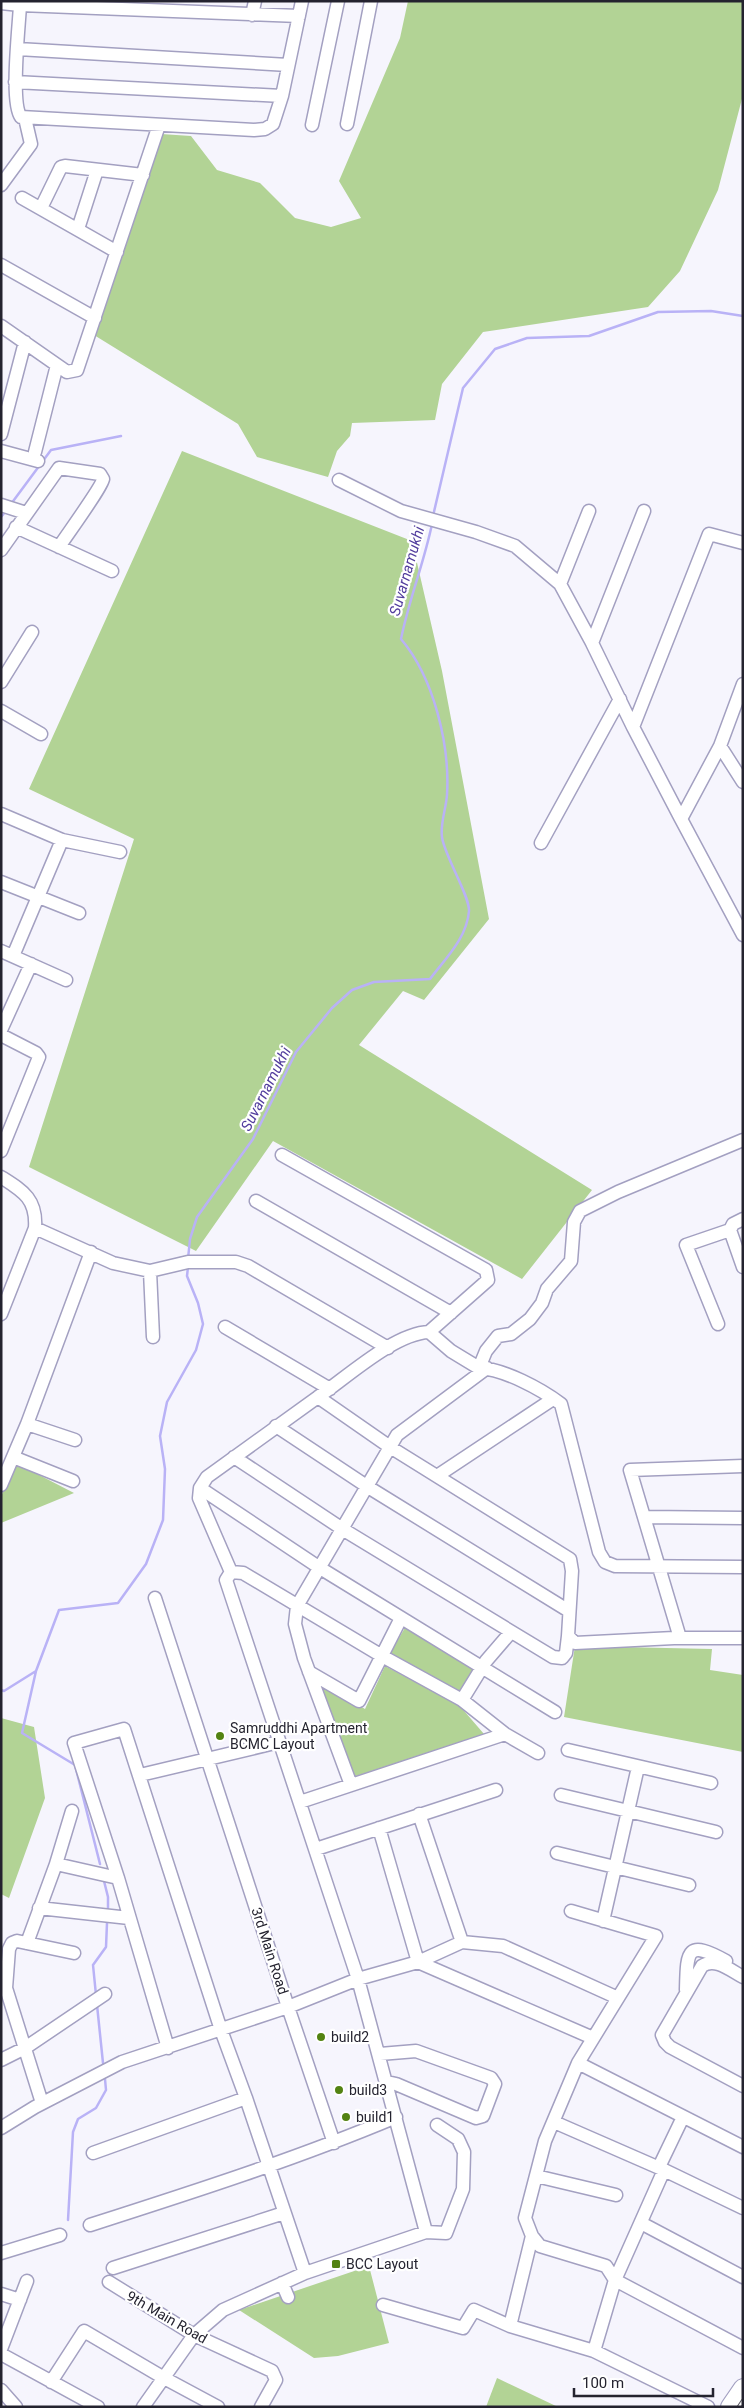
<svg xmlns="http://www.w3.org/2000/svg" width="744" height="2408" viewBox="0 0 744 2408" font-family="Roboto,sans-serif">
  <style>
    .green { fill: #b2d395 }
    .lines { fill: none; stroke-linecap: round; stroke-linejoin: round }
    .stream { stroke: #b9b2f6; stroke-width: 2.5 }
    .minor-casing { stroke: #a3a0c1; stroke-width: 15 }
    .highway-casing { stroke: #a3a0c1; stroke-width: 20 }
    .minor { stroke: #fff; stroke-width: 12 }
    .highway { stroke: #fff; stroke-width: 18 }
    .rail-casing { stroke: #55545f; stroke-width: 4.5 }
    .rail { stroke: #fff; stroke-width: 2.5; stroke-dasharray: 8; stroke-linecap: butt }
    .poi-dot { fill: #538312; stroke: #fff; stroke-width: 2 }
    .labels { text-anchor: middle; stroke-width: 4.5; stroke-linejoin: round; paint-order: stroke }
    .poi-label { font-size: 14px; fill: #24232f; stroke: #fff; text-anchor: start }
    .street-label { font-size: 14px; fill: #24232f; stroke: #fff }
    .water-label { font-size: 15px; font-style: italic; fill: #523d9d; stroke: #fff }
  </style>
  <rect width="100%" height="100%" fill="#f6f5fd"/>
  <path class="green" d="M408,1H743V95L718,190L680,271L648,307L483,332L442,384L435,420L352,423L350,436L337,451L328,477L257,457L238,424L94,335L161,134L191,136L217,170L260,183L295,218L331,227L361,218L339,181L400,38Z
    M182,451L412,541L442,671L489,919L424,1000L403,991L359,1045L592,1190L522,1279L273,1141L196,1251L29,1167L134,839L29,789Z
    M14,1462L74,1493L1,1523V1497Z
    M406,1626L476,1667L459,1695L389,1655Z
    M575,1646L712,1649L710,1670L743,1675V1752L564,1717Z
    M385,1666L459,1705L484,1734L353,1777L316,1679L365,1709Z
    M1,1718L34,1727L45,1798L9,1898L1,1894Z
    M369,2266L389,2343L338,2356L314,2358L239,2310Z
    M497,2378L558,2407H486Z"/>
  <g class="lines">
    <path class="stream" d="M11,504L51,450L121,436
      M433,516L463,388L495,349L527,338L589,336L658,312L711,311L743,316
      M1,517L6,511
      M188,1259L190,1239L197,1217L253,1139L296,1052L332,1008L352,990L374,982L430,979C445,959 467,938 469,911C470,896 444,855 442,837C440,824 446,809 447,795C450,745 434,678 401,639C409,599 424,563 432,524
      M36,1671L22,1733L75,1765L100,1864
      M1,1690L4,1691L36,1671L59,1610L118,1603L146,1564L163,1520L165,1469L160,1436L167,1402L196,1350L203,1324L198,1303L187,1276L188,1267
      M104,1881L108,1897V1908
      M96,1995L93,1965L106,1947L107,1923
      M97,2005L103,2063
      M68,2220L73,2132L78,2119L96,2108L106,2090L105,2079"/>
    <defs>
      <path id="minor" d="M1,3L20,5C19,27 10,103 21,117L254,130L265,129L273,124L282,96L302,1
        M20,5L299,16
        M252,15L255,1
        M18,49L288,65
        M15,82L282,96
        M347,124L371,1
        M312,125L338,1
        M1,185L31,144L25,118
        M22,198L117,252
        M41,208L61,167L65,166L143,175
        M78,229L97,170
        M1,265L95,318
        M1,326L67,372L77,370L159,125
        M1,434L25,342
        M1,451L38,461
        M35,452L57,365
        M339,480L401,511L476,532L515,546L560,584L592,643
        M1,505L26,513
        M644,511L592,643L633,727L681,819
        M16,527L112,571
        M1,550L59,468L100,474L103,479C102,487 66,536 59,547
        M560,584L589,511
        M1,682L32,632
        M1,711L41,734
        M633,727L709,534L743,543
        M720,746L743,684
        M743,782L720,746L681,819L743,935
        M1,814L62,840L120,852
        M541,843L620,699
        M1,882L79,913
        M1,951L66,980
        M13,956L62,840
        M1,1030L31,964
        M1,1035L36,1053L39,1057L1,1151
        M743,1140L618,1192L580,1211L574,1222L571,1261L547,1289L542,1303L530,1319L511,1334L498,1336L486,1351L479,1368C504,1369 541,1389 561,1404L599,1552L605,1562L615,1566L743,1567
        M282,1155L486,1270L488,1280L429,1332
        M1,1177C23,1191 37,1199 35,1228L1,1314
        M256,1201L451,1313
        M743,1219L733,1224L730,1230L743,1267
        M35,1228L113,1263L150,1271L188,1262H236L248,1266L388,1348
        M150,1271L153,1337
        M718,1324L686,1245L730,1230
        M225,1327L330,1389
        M318,1397C347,1377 395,1333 429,1332L451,1351L479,1368
        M27,1424L75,1440
        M276,1426L368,1487L569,1611
        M13,1457L73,1481
        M234,1457L344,1530L553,1657L562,1658L566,1653L568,1636
        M437,1476L553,1399
        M1,1485L27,1424L91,1252
        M200,1488L320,1568L555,1712
        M644,1517L743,1518
        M231,1572L243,1573L382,1656L462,1700L505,1734L538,1753
        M155,1598L288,2007L334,2143
        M680,1638L630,1470L743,1466
        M309,1672L359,1701L401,1618
        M462,1700L486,1661L511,1632
        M568,1750L711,1783
        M140,1775L279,1742
        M351,1785L304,1658L295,1624L297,1606L397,1435L487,1368
        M561,1795L716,1832
        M300,1802L505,1734
        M419,1814L462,1942
        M379,1828L418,1962L593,2038
        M316,1849L496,1790
        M557,1853L689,1885
        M56,1864L72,1811
        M39,1908L129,1918
        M571,1911L656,1936L578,2063L743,2147
        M603,1921L638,1767
        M27,1943L56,1864L118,1878
        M743,1977C730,1970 715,1957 702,1966L662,2035L665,2042L670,2047L743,2086
        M686,1990C687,1951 686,1939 726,1961
        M168,2048L118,1878L74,1743L124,1729L221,2030L246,2098L305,2273
        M380,2054L416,2051L491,2078L495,2084L483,2116L476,2118L396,2084L387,2082
        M1,2060L25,2048L105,1994
        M578,2063L545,2141L525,2218L532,2236L540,2246L606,2266L615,2280
        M42,2103L6,1988L9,1949L12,1943L17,1941L74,1953
        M554,2122L664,2170
        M1,2128L35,2107L122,2062L288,2007L358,1979L418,1962L462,1942L503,1946L618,1998
        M93,2153L246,2098
        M659,2167L683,2117
        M536,2176L616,2195
        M641,2223L743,2277
        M90,2225C193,2192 296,2159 396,2117
        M426,2232L358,1979L226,1580L231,1572L199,1498L200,1488L207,1477L318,1397L390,1447L570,1559L572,1571L568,1636L575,1643L674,1638H743
        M1,2253L60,2235
        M113,2268L284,2213
        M615,2280L664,2170L743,2208
        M109,2282L194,2335L272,2371L276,2380L261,2407
        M282,2283L288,2297
        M1,2294L20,2300
        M383,2305L463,2328L474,2310L510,2326L594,2351L708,2407
        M510,2326L532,2236
        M1,2349L27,2281
        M594,2351L615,2280L743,2348
        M1,2354L98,2407
        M51,2382L84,2331L164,2378L218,2407
        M1,2390L16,2407
        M143,2407L194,2335L223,2310L305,2273L426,2232L446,2233L463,2189L464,2152L458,2139L437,2125"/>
      <path id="highway" d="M730,2407L743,2388"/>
    </defs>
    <use href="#minor" class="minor-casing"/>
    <use href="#highway" class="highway-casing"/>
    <use href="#minor" class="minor"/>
    <use href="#highway" class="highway"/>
    <defs>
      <path id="rail" d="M739,2407L743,2401"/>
    </defs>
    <use href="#rail" class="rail-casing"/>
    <use href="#rail" class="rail"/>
  </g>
  <g class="poi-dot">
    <circle cx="220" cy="1736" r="5"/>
    <circle cx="321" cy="2037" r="5"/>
    <circle cx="339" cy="2090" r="5"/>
    <circle cx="346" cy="2117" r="5"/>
    <rect x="331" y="2259" width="10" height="10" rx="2.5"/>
  </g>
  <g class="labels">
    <g class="poi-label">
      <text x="230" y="1733">Samruddhi Apartment<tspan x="230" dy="16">BCMC Layout</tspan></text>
      <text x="331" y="2042">build2</text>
      <text x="349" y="2095">build3</text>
      <text x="356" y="2122">build1</text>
      <text x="346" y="2269">BCC Layout</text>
    </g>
    <g class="street-label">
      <text transform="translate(270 1951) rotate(72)" y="5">3rd Main Road</text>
      <text transform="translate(167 2317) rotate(30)" y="5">9th Main Road</text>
    </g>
    <g class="water-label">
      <text transform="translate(407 571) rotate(-74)" y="5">Suvarnamukhi</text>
      <text transform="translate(266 1089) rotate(-63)" y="5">Suvarnamukhi</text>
    </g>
  </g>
  <rect width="744" height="2408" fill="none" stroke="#24232f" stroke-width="5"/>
  <path d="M574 2388v8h139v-8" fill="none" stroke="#24232f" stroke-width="2.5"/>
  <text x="582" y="2388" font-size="15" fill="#24232f" stroke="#ffffff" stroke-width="4" paint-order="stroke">100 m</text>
</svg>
